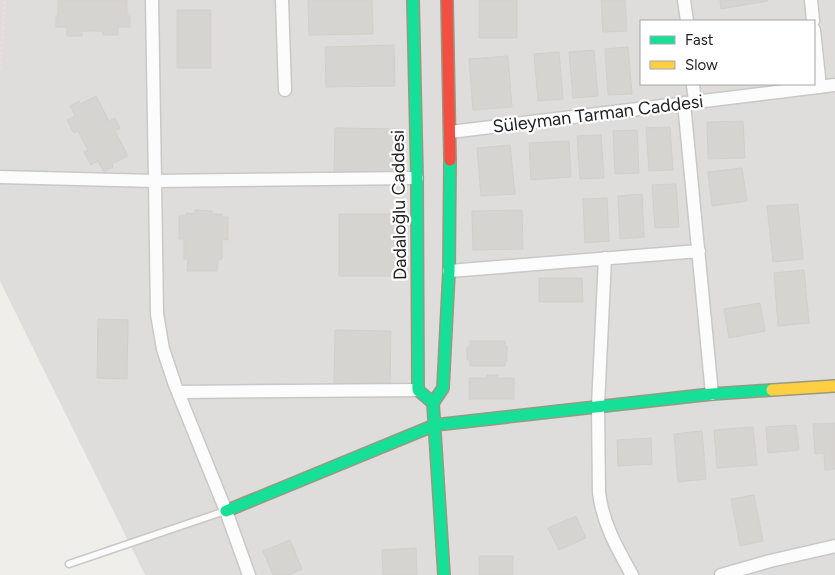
<svg xmlns="http://www.w3.org/2000/svg" width="835" height="575" viewBox="0 0 835 575" font-family="Figtree,sans-serif">
  <style>
    .residential { fill: #dedddb; fill-rule: evenodd }
    .building { fill: #d6d4d1; stroke: #d2cfcb }
    .lines { fill: none; stroke-linecap: round; stroke-linejoin: round }
    .lane-casing { stroke: #c8c8c6; stroke-width: 9 }
    .street-casing { stroke: #c8c8c6; stroke-width: 15 }
    .fast-casing { stroke: #979a80; stroke-width: 14 }
    .slow-casing { stroke: #979a80; stroke-width: 14 }
    .jam-casing { stroke: #979a80; stroke-width: 14 }
    .path { stroke: #ecddda; stroke-width: 2.5; stroke-dasharray: 2.5 2.5; stroke-linecap: butt }
    .lane { stroke: #fdfcfc; stroke-width: 6 }
    .street { stroke: #fdfcfc; stroke-width: 12 }
    .fast { stroke: #16e098; stroke-width: 11 }
    .slow { stroke: #ffcf43; stroke-width: 11 }
    .jam { stroke: #f24e42; stroke-width: 11 }
    .labels { text-anchor: middle; stroke-width: 4.5; stroke-linejoin: round; paint-order: stroke }
    .street-label { font-size: 18px; fill: #212121; stroke: #fff }
  </style>
  <rect width="100%" height="100%" fill="#efeeea"/>
  <path class="residential" d="M0,0H835V575H145L0,281ZM641,21H814V84H641Z"/>
  <path class="building" d="M58,0H127V16H130V27H118V35H103V31H82V36H67V27H56V16H58Z
    M308,0H372L373,34L309,35Z
    M479,0H517V38H479Z
    M601,0H625L627,31L603,32Z
    M720,0H768V1L721,9Z
    M177,10H211V68H177Z
    M394,45L395,86L326,87L325,47Z
    M628,47L632,94L608,95L605,49Z
    M594,50L598,96L573,98L569,52Z
    M559,52L563,99L538,101L534,54Z
    M508,56L512,107L473,110L469,59Z
    M96,96L109,121L115,118L120,128L115,131L128,156L112,164L113,167L104,172L98,161L91,165L84,152L88,150L78,131L74,133L67,120L75,116L70,106L79,101L80,104Z
    M743,121L745,158L708,159L707,122Z
    M670,127L673,170L649,171L646,128Z
    M335,128L397,129L396,173H334Z
    M637,130L639,173L615,174L613,131Z
    M601,135L604,178L580,179L577,136Z
    M569,141L571,177L531,180L529,143Z
    M510,145L515,194L481,196L477,148Z
    M742,168L747,201L712,206L708,172Z
    M676,184L679,227L655,228L652,185Z
    M642,194L644,237L620,239L618,196Z
    M607,198L609,241L585,243L583,199Z
    M798,204L803,259L773,262L767,206Z
    M195,210L212,211V214H222V217H228V240L222,239V259L218,260L217,271H187L188,259H184V239H179V216H186V213L195,214Z
    M522,210L523,249L473,250L472,211Z
    M339,214H395L396,276H339Z
    M804,270L809,323L778,326L774,273Z
    M539,278H582L583,302H539Z
    M760,303L765,331L729,338L724,309Z
    M98,319L128,320L127,379L97,378Z
    M335,330L391,331L390,383H334Z
    M470,341H505V346H507V361H505V366H470V360H467V347H470Z
    M487,375H498V378H514V399H469V378H487Z
    M835,423V469L825,470L824,453L815,454L813,424Z
    M796,425L799,450L768,453L766,427Z
    M753,427L757,465L717,468L714,430Z
    M702,431L706,479L678,482L674,434Z
    M651,438L652,464L618,466L617,440Z
    M754,495L763,541L740,546L731,499Z
    M576,516L586,538L559,550L548,528Z
    M290,540L302,569L288,575H273L263,551Z
    M416,548L417,575H383L382,550Z
    M479,556H513V575H479Z"/>
  <g class="lines">
    <defs>
      <path id="lane" d="M69,564L225,511"/>
      <path id="street" d="M152,0L155,181L417,178
        M282,0L285,90
        M684,0L687,21
        M811,0L813,21
        M814,30L820,87
        M693,84L695,102
        M684,103L712,394
        M450,132L835,85
        M0,177L155,181L157,314L163,349L175,385L226,511L249,575
        M605,258L598,406L599,493C603,524 617,548 632,575
        M449,271L699,251
        M179,392L418,390
        M721,575L770,561L835,546"/>
      <path id="fast" d="M413,0L417,178L418,390L433,403
        M226,511L435,425L712,394L772,390
        M444,575L433,403L443,388L449,271L450,160"/>
      <path id="slow" d="M772,390L835,386"/>
      <path id="jam" d="M447,0L450,160"/>
    </defs>
    <use href="#lane" class="lane-casing"/>
    <use href="#street" class="street-casing"/>
    <use href="#fast" class="fast-casing"/>
    <use href="#slow" class="slow-casing"/>
    <use href="#jam" class="jam-casing"/>
    <path class="path" d="M0,69L5,0"/>
    <use href="#lane" class="lane"/>
    <use href="#street" class="street"/>
    <use href="#fast" class="fast"/>
    <use href="#slow" class="slow"/>
    <use href="#jam" class="jam"/>
  </g>
  <g class="labels">
    <g class="street-label">
      <text transform="translate(598 114) rotate(-7)" y="6">Süleyman Tarman Caddesi</text>
      <text transform="translate(399 205) rotate(-91)" y="6">Dadaloğlu Caddesi</text>
    </g>
  </g>
  <rect x="640" y="20" width="175" height="65" fill="#ffffff" stroke="#a6a6a6"/>
  <rect x="650" y="36" width="25" height="8" fill="#16e098" stroke="#a6a6a6"/>
  <text x="685" y="45" font-size="15" fill="#212121">Fast</text>
  <rect x="650" y="61" width="25" height="8" fill="#ffcf43" stroke="#a6a6a6"/>
  <text x="685" y="70" font-size="15" fill="#212121">Slow</text>
</svg>
